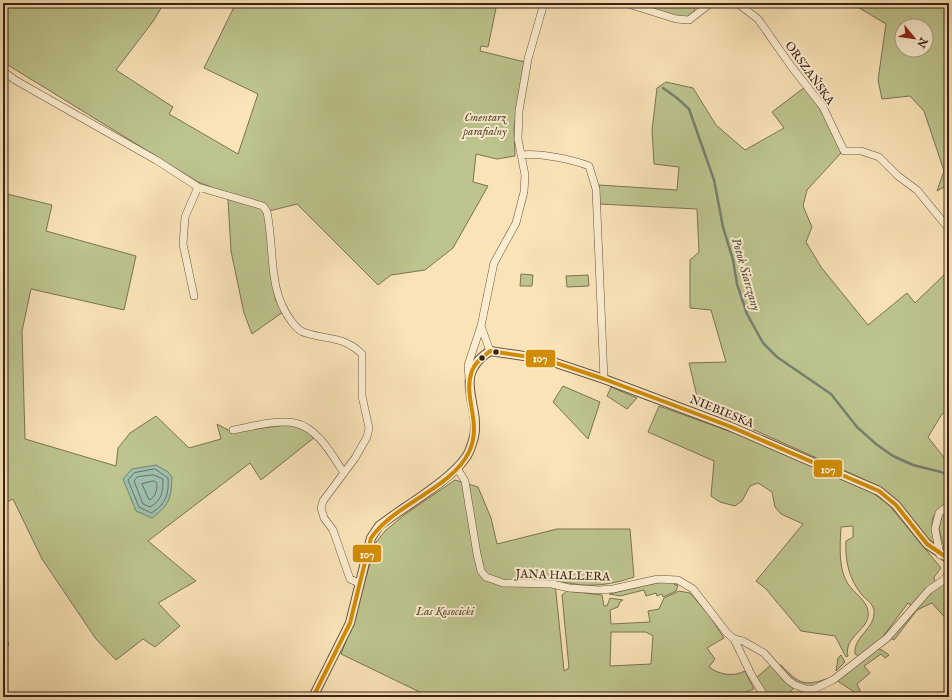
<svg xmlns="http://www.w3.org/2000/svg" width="952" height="700" viewBox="0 0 952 700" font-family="'IM FELL English',serif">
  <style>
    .green { fill: #bdc48e; stroke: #7c7352; fill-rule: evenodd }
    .water { fill: #9ebead; stroke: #768071 }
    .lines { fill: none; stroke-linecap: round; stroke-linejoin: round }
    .shore { stroke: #6c7062; stroke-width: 1 }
    .stream { stroke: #768071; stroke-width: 2.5 }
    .minor-casing { stroke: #6a523f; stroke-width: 8 }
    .tertiary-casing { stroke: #6a523f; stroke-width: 10 }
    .minor { stroke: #fbedd0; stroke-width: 7 }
    .tertiary { stroke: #fbedd0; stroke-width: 8 }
    .bus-1-casing { stroke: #fbedd0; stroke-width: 7 }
    .bus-1 { stroke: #d18c05; stroke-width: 4 }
    .bus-dot { fill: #3b2217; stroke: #fbedd0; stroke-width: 1.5 }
    .labels { text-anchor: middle; stroke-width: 4; stroke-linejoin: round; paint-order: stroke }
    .street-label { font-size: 12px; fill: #3b2217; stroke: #fbedd0 }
    .park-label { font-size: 12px; font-style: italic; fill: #5c4a35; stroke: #fbedd0 }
    .water-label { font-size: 13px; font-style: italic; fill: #595144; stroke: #fbedd0 }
    .line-badge { stroke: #fbedd0; stroke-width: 1.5 }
    .badge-label { font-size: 11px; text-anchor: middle; font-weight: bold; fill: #fff }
  </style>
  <rect width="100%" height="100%" fill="#f9e3b7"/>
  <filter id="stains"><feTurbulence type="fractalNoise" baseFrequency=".005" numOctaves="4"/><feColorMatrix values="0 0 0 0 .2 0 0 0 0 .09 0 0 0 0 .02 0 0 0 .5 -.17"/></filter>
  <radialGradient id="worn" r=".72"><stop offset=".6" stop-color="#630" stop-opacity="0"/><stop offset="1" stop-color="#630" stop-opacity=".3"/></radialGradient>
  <path class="green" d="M3,3H49L67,6L66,3H164L154,20L116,70L173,107L169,114L238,154L258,94L204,68L236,3H497L488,47L481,46L480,51L525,62L514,128L515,156L497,159L476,154L473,182L488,186L453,248L425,270L391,275L378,285L297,204L269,211L265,203L226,193L198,182L3,62Z
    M636,3H696L694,12L687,18L678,17Z
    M851,3H949V184L937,191L944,171L924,111L910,96L882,99L878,80L886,24ZM902,26H926V50H902Z
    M666,82L693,88L716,125L745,150L784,128L772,112L805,87L822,112L841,153L807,190L803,206L812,227L806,242L821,267L868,325L907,293L915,303L949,270V409L942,414L928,437L949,464V501C927,518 931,520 936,546L928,541L901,505L881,487L699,405L689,363L726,362L711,310L690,308V260L699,252L697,209L599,204V185L677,190L679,167L654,164L652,130L657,88Z
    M3,193L52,205L46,231L136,256L124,310L31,289L22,331L25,439L116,466L118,448L130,433L156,416L189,448L221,439L217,424L232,432L294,424L307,431L315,437L261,480L250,463L148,541L196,581L158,603L180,626L155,647L143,639L116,660L96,639L42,559L13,499L3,504Z
    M228,199L261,208L267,217L275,299L283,312L252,334L244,313L231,251Z
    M521,274L533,275L532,286H520Z
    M588,275L589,286L567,287L566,276Z
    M563,386L600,402L588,439L553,402Z
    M611,387L637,398L627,409L607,396Z
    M659,406L751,439L870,491L888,504L941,568L934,577L936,588L949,578V622L932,603L917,610L894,640L890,638L915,608L908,603L879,642L859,656L855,654C853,636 876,629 874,610C873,604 867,600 863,596C849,580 845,561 846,541L853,537V526L841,527C840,545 838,569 848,584C854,593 867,601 868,611C871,630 843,636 848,656L846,657L835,636L801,631L766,589L756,581L803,524L781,514L775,507L772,492L758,483L750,486L742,501L735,506L720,502L711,496L714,461L648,432Z
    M455,480L478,487L491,518L497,544L557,529H630L634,577C617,583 601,586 582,585C572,584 564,581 555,583L564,671L569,668L562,595L567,591L602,595L604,606H607L610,598L623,600L620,602L618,607L610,610L611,624L650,622L648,611L659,609L664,598L679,591L690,593L709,615L724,638L707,648L715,659L709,667C720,675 733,677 745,671L754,689L740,694V697L737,696L733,697H430L341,654L354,620L376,542L385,531L404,515ZM611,632H646L653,636L651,664L610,666Z
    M949,511V553L945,552L939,529L942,514Z
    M665,581L678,584H674L678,586L676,591L663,597L662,594L657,596L656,593L646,596L644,590L620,596L609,594Z
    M3,628L9,645L3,649Z
    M878,649L882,650L889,655L885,658L881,654L864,666L870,673L857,684L861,693L859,695L839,682L838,680Z
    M841,655L845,662L836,671L838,658Z
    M772,664L795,687L785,697H768L756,678Z
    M781,665C799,684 804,687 829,678L813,688L793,681L779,666Z"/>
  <path class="water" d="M156,465L168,472L172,477C171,499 170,504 152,518L136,511L123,479L132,469Z"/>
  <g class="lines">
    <path class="shore" d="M155,469L168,478C169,493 166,505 151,513L139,507L128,480L134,473Z
      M154,475L163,479C163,491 162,501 150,507L143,504L134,481L137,477Z
      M154,481L157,483C157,490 156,497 149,500L142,484Z"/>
    <path class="stream" d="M663,88L677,98L689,109L714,180L723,227L733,260L737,284L747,314L763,343L777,357L831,394L857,427L876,444L893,456L913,465L941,472L949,476"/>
    <defs>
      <path id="minor" d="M625,3L676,19L689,20L711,3
        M737,3L758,19L791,66L823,107L844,151H861L879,157L898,176L917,190L949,229
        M3,71L15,80L156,160L198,187L263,206L267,212C275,250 267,290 292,322C295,326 300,332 306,333C328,340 344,336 362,354V396L369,428L367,437L355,458L323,501L321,508L324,518L333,530L350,579L359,583
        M521,155C540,153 571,159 589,166L596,189L604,379
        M194,296L183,244L185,217L198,187
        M481,326L490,351
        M469,378L468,365L481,326L494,263L516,223L524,192L525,175L518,139L519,111L528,59L544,3
        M233,430C250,427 279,419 295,423C318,428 332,455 344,473
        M457,468L465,481L477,554L481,571L486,577L503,583L552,584L569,588L599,590L613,589L658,579L678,580L693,589L727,633L734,639L751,674L765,697
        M940,555L935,529L939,513L949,505
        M734,639L743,641L764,653L788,680L795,685L806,689H814L833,680L887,638L929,590L945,579L949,571"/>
      <path id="tertiary" d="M313,697L350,623L371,538L379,526C403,507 450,481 466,457C470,452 472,444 474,437C481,403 451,376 490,351L544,359L604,379L729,426L879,491L896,505L927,544L949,559"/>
    </defs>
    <use href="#minor" class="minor-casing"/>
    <use href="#tertiary" class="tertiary-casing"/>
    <use href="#minor" class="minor"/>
    <use href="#tertiary" class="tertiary"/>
    <defs>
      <path id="bus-1" d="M313,697L350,623L371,538C394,504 451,489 469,452C483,422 462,397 472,371C475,362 483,357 490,351L544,359L604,379L729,426L879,491L896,505L927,544L949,559"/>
    </defs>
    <use href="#bus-1" class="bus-1-casing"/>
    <use href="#bus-1" class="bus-1"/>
  </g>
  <g class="bus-dot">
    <circle cx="496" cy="352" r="3.5"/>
    <circle cx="482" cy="358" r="3.5"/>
  </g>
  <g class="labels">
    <g class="street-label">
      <text transform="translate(810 73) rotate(54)" y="4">ORSZAŃSKA</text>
      <text transform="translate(722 411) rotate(22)" y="4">NIEBIESKA</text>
      <text transform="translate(563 575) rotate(2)" y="4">JANA HALLERA</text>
    </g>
    <g class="park-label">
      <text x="485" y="121">Cmentarz<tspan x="485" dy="14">parafialny</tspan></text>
      <text x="445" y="615">Las Kosocicki</text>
    </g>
    <g class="water-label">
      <text transform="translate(747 274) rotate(74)" y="5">Potok Siarczany</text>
    </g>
  </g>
  <g class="line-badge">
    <rect x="525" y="349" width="31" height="19" rx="4" fill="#d18c05"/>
    <rect x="813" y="459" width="30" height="19" rx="4" fill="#d18c05"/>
    <rect x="352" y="544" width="30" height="19" rx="4" fill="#d18c05"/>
  </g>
  <g class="badge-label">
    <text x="540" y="362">107</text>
    <text x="828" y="473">107</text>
    <text x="367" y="558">107</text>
  </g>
  <rect width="952" height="700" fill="none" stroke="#f9e3b7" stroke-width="16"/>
  <rect x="4" y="4" width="944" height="692" fill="none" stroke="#3b2217" stroke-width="2"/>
  <rect x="8" y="8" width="936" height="684" fill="none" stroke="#3b2217"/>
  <g transform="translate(914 38) rotate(119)"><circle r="19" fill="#fbedd0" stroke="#ae9c86"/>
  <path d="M0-3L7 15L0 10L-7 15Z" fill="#8f2418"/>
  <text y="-6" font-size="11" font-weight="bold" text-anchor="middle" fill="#3b2217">N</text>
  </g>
  <rect width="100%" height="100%" filter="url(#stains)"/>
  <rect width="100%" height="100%" fill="url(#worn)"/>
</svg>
